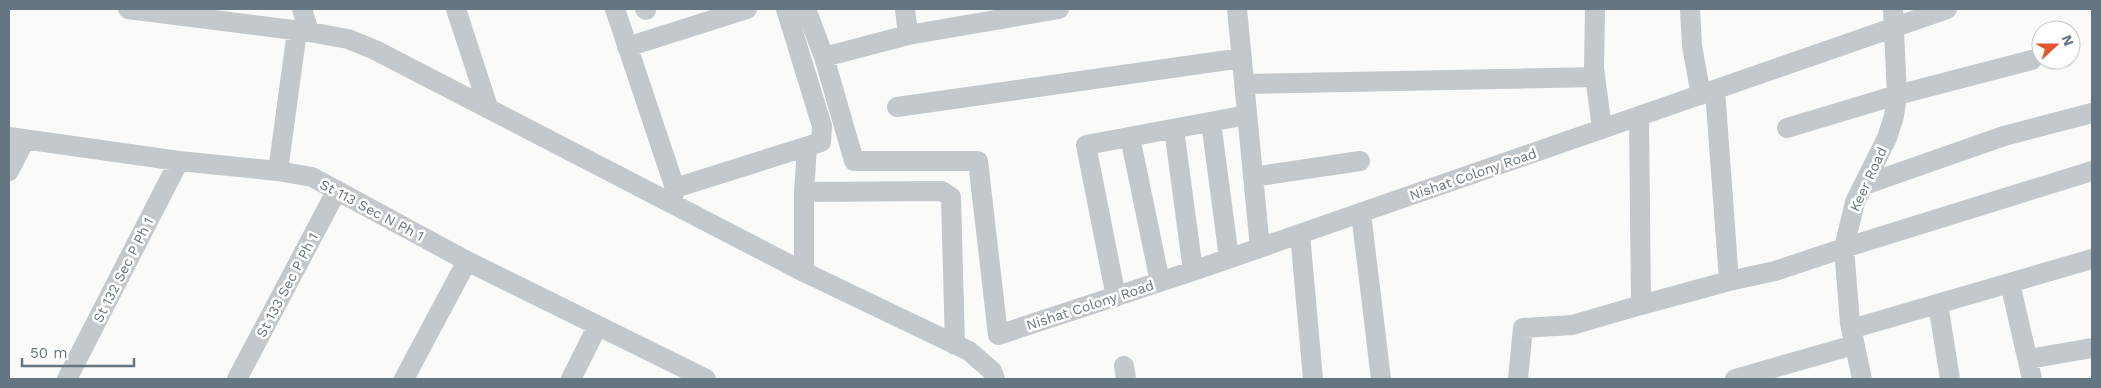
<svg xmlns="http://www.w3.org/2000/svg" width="2101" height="388" viewBox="0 0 2101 388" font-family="'Work Sans',sans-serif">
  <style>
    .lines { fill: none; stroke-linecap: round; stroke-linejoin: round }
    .minor { stroke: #c3c8cc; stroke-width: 20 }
    .labels { text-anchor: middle; stroke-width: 5; stroke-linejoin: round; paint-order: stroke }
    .street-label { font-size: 14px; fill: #657683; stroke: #fff }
  </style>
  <rect width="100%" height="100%" fill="#fafaf8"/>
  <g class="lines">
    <path class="minor" d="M128,9L309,32L348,39L375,50L804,272L969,351L992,371L995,379
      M302,9L309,32
      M456,9L488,107
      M615,9L675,188L672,202
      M645,9L646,10
      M806,9L824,57L908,35L905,9
      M1237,9L1260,248
      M1595,9L1594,68L1602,129
      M1690,9L1692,46L1701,95
      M908,35L1059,9
      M627,47L747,9
      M824,57L854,161H978L998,335L1193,271L1947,9
      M1245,84L1595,77
      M1715,90L1729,281L1775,271L1844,248L2092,171
      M897,107L1242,58
      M1639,117L1641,305L1729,281
      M1211,122L1229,258
      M1787,128L1897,95L2032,60
      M1174,129L1193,271
      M9,137L179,161L278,171L312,177L467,261L706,379
      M1130,137L1160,282
      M9,171L25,140
      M278,171L297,31
      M1253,177L1360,161
      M1864,185L2004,136L2092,113
      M675,188L821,142L822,126L786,9
      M804,192L942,191L951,197L955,345
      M1361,213L1381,379
      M1300,234L1313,379
      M804,272V192L807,147
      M2010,283L2032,379
      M1116,297L1086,145L1247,115
      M1938,304L1950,379
      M1851,329L2092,259
      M2028,359L2092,348
      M1124,366L1126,379
      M67,379L179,161
      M237,379L337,190
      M404,379L467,261
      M571,379L597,327
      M1518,379L1523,328L1572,325L1641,305
      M1735,379L1854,345
      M1862,379L1850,323L1844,248L1855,202L1887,138L1894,116L1897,95L1893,9"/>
  </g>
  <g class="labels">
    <g class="street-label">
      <text transform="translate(1473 174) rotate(-19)" y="5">Nishat Colony Road</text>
      <text transform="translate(1868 179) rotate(-65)" y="5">Keer Road</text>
      <text transform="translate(372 210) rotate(28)" y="5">St 113 Sec N Ph 1</text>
      <text transform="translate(123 270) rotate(-63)" y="5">St 132 Sec P Ph 1</text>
      <text transform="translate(287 285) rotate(-62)" y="5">St 133 Sec P Ph 1</text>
      <text transform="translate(1090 305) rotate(-18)" y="5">Nishat Colony Road</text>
    </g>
  </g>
  <rect width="2101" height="388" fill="none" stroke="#657683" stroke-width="20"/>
  <g transform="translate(2056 45) rotate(69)"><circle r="24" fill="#ffffff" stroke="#c1c8cd"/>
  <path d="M0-4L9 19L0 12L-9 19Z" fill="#e4572e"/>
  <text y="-8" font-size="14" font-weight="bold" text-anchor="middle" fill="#657683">N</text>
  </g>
  <path d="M22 358v8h112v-8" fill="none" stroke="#657683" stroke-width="2.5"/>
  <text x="30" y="358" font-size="15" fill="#657683" stroke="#ffffff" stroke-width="4" paint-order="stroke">50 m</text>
</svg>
